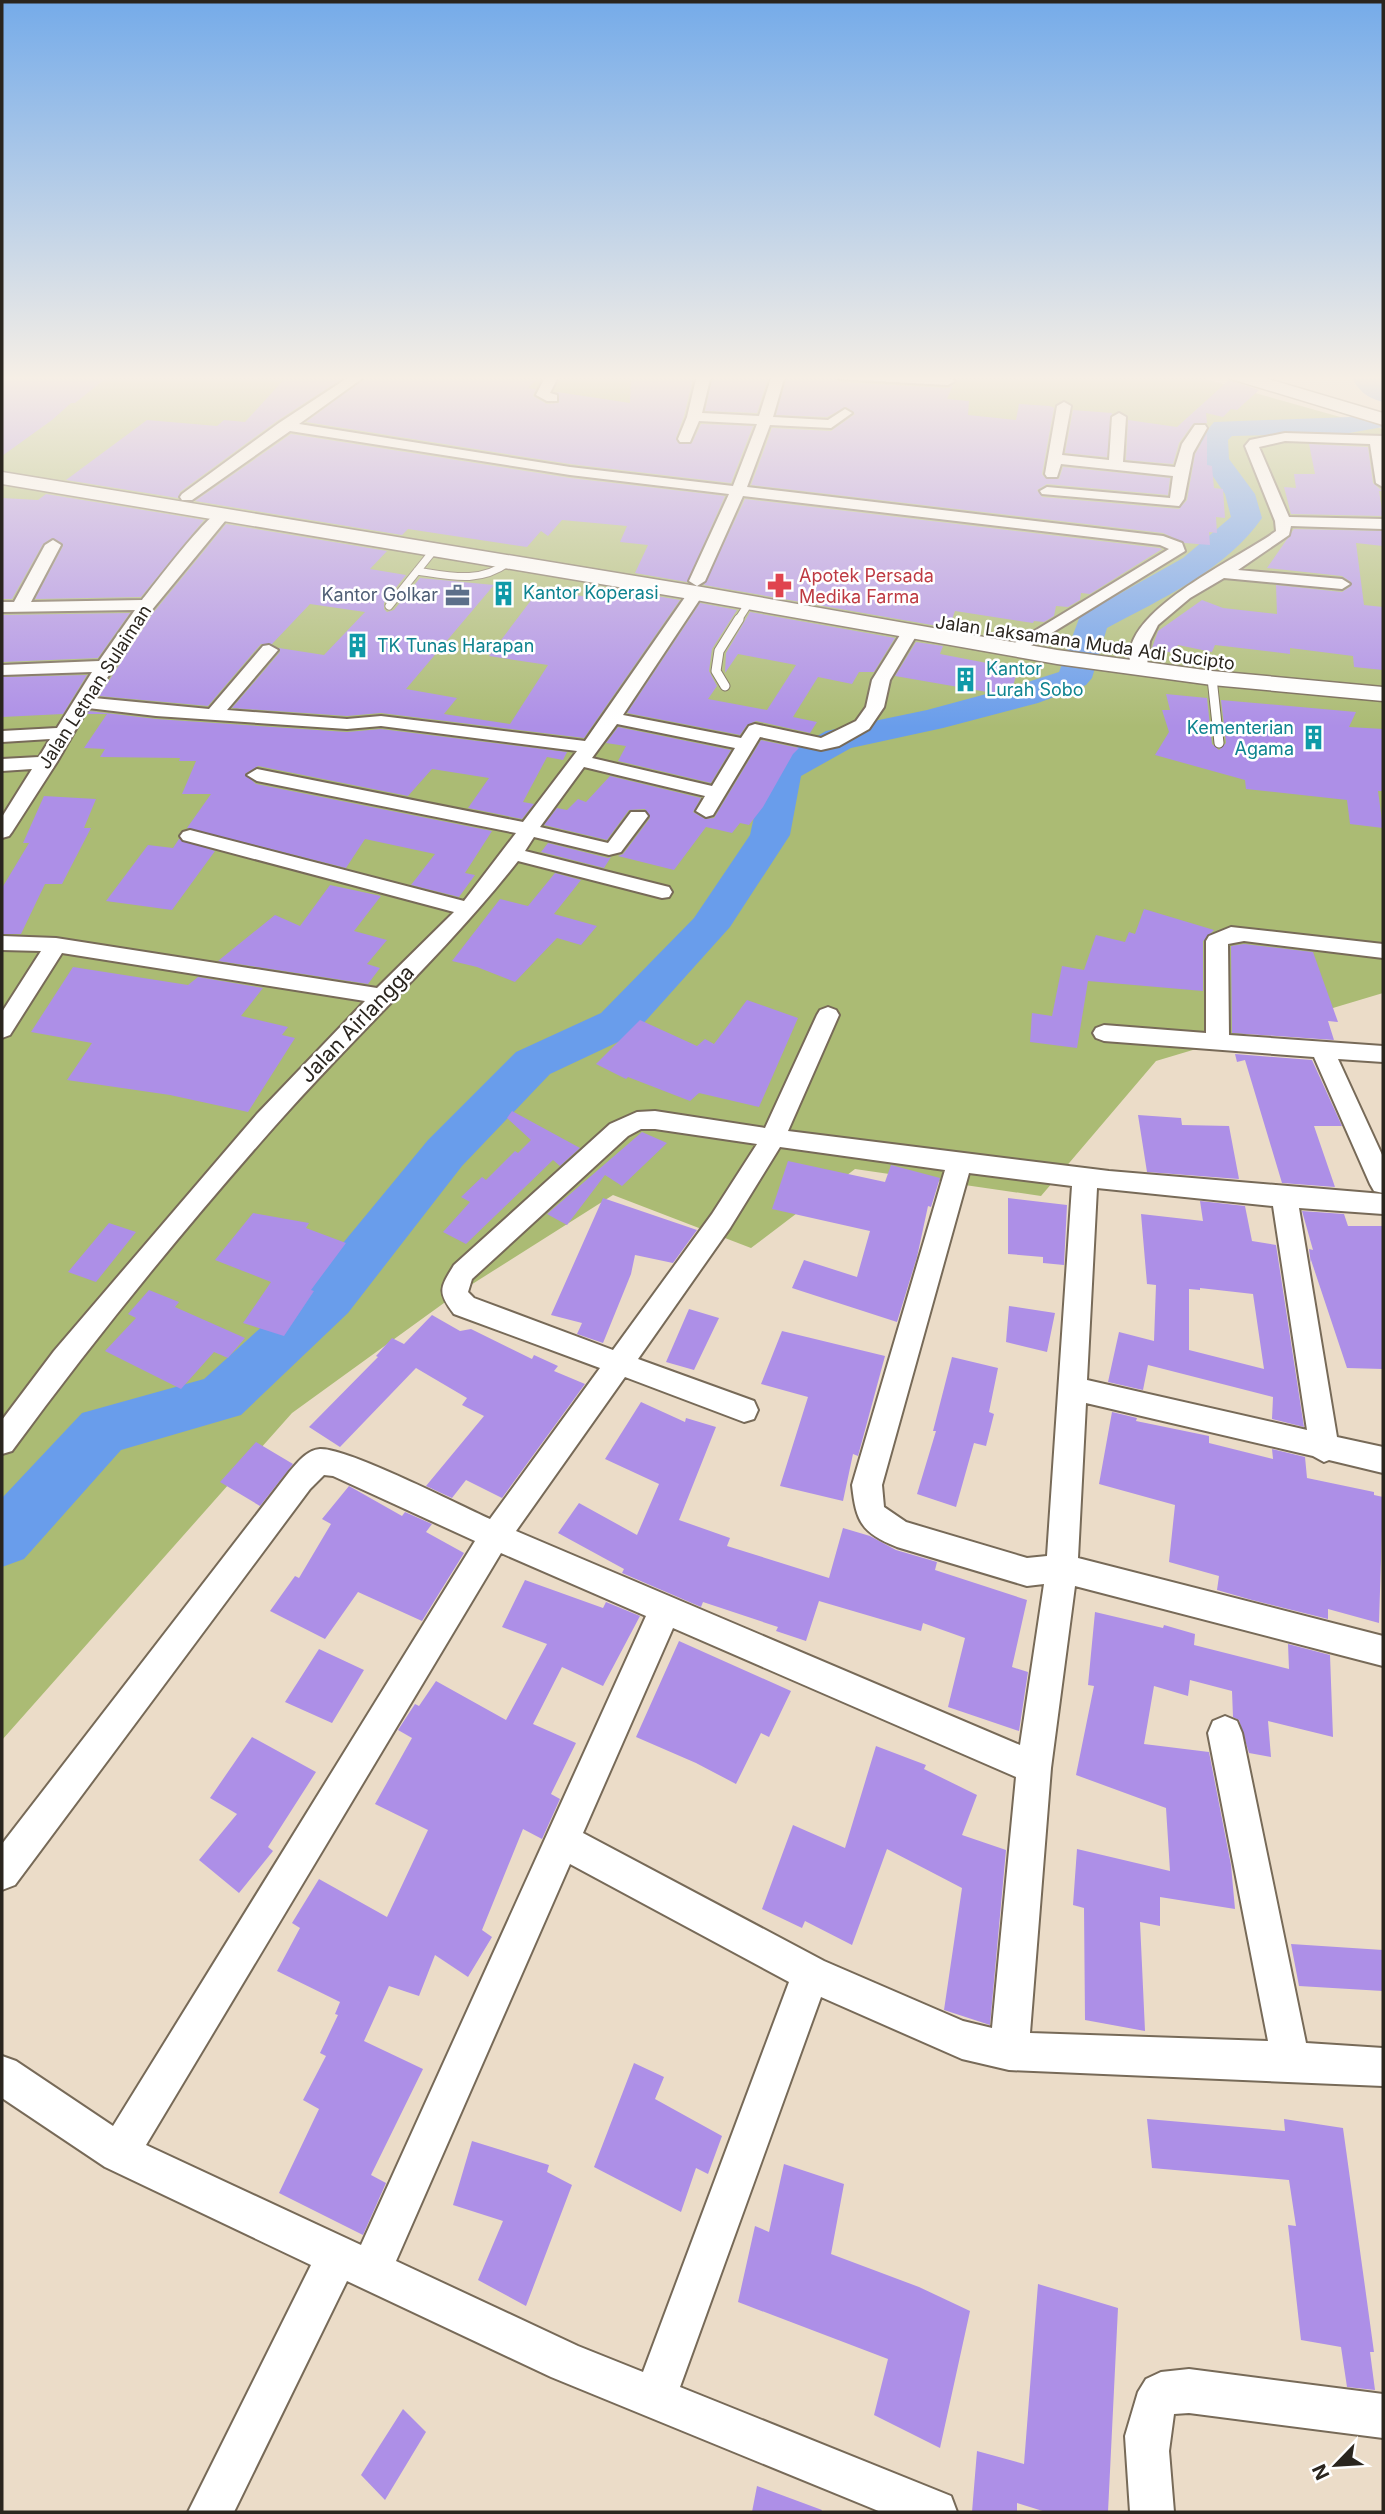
<svg xmlns="http://www.w3.org/2000/svg" width="1385" height="2514" viewBox="0 0 1385 2514" font-family="Inter,sans-serif">
  <style>
    .green { fill: #abbb74 }
    .lines { fill: none; stroke-linecap: round; stroke-linejoin: round }
    .river { fill: #699deb; fill-rule: evenodd }
    .building { fill: #ad8fe7; fill-rule: evenodd }
    .lane-far1-casing { stroke: #776a58; stroke-width: 9 }
    .lane-casing { stroke: #776a58; stroke-width: 11 }
    .street-casing { stroke: #776a58; stroke-width: 4 }
    .secondary-casing { stroke: #776a58; stroke-width: 3 }
    .lane-far1 { stroke: #fff; stroke-width: 7 }
    .lane { stroke: #fff; stroke-width: 9 }
    .street { fill: #fff; fill-rule: evenodd }
    .secondary { fill: #fff; fill-rule: evenodd }
    .labels { text-anchor: middle; stroke-width: 5; stroke-linejoin: round; paint-order: stroke }
    .far-health-label { font-size: 18px; fill: #be3a42; stroke: #fff; text-anchor: start }
    .far-culture-label { font-size: 18px; fill: #0d838f; stroke: #fff; text-anchor: start }
    .far-service-label { font-size: 18px; fill: #4e5e75; stroke: #fff; text-anchor: end }
    .far-street-label { font-size: 18px; fill: #2a251e; stroke: #fff }
    .street-label { font-size: 21px; fill: #2a251e; stroke: #fff }
  </style>
  <rect width="100%" height="100%" fill="#ebdcc8"/>
  <path class="green" d="M2,375H1191L1383,429V993L1156,1061L1041,1196L855,1169L751,1248L613,1195L455,1295L292,1413L2,1740Z"/>
  <g class="lines">
    <path class="river" d="M1351,375H1377L1383,382V402C1367,398 1357,390 1351,375Z
      M1383,411V427L1349,433L1232,436L1228,440L1229,459L1255,494L1262,518C1226,570 1161,599 1107,628L1092,678L1086,685L1038,703L943,728L851,748L801,776L790,835L730,927L633,1035L550,1074L462,1166L348,1313L241,1415L121,1450L24,1559L2,1567V1498L82,1413L204,1379L310,1283L428,1140L516,1052L601,1013L694,918L750,835L764,771L770,763L826,731L927,710L1012,687L1059,672L1080,616L1183,558L1231,517L1225,494L1201,459L1200,439L1214,422L1349,417Z"/>
  </g>
  <path class="building" d="M2,375H110L75,403H71L52,420L2,456Z
    M288,375H348L277,421L180,492L178,498L66,480L147,420L217,426L224,420L245,422Z
    M369,375H500L536,380L528,388L536,389L533,396L547,404L559,403L557,392L630,403L631,375H694L684,416L676,438L678,443H692L701,424L753,426L731,483L570,464L306,422Z
    M713,375H769L757,413L705,411Z
    M787,375H831L840,382L948,388L953,385L947,399L969,401L968,415L1016,420L1019,404L1050,406L1054,408L1042,474L1045,478L1059,479L1063,467L1170,478L1168,495L1047,484L1037,490L1042,497L1179,509L1187,500L1195,454L1207,434V465L1212,466L1214,488L1223,489L1225,518L1216,517L1217,533L1209,532L1210,545L1185,543L1163,533L751,485L772,428L831,431L855,414L846,407L827,417L776,415Z
    M1229,380L1259,390L1237,410L1231,409L1223,417L1206,413L1207,423L1193,424L1179,443L1173,464L1126,460L1128,420L1177,427Z
    M1073,410L1112,413L1107,457L1065,453Z
    M291,434L570,478L725,496L687,582L635,573L648,545L620,542L627,526L562,520L548,536L541,531L527,547L408,529L402,535L195,501Z
    M1309,444L1368,447L1373,483L1382,491H1379L1383,516L1291,514L1284,487L1296,488L1294,474H1315Z
    M46,494L204,520L141,597L35,599L63,546L62,543L52,538L43,544L12,599H2V498L38,500Z
    M745,499L1159,548L1162,549L1090,594L1081,593L1080,600L1068,607L1056,606L1054,616L1044,622L1034,621L1033,623L955,611L949,628L704,585Z
    M226,524L387,551L370,569L406,575L384,603V609L387,612L394,610L420,578L494,585L406,689L457,698L444,714L510,724L548,665L489,656L538,591L617,600L618,591H626L680,600L584,738L381,713L347,716L232,708L280,652L279,648L324,655L365,612L310,604L272,644H261L208,706L99,696L153,613Z
    M1294,529L1383,531V546L1356,543L1364,605L1383,607V670L1354,667L1353,656L1290,648V654L1215,645L1212,652L1178,645L1173,653L1152,648L1158,631L1202,600L1223,608L1277,614L1276,585L1342,592L1351,586V582L1342,576L1267,568Z
    M700,603L737,610L712,649L709,671L717,686L708,699L767,710L796,665L738,654L725,673L726,653L750,612L895,638L874,672H859L852,684L818,677L793,717L817,722L810,733L756,721L747,725L740,735L627,713Z
    M130,613L98,658L2,662V615Z
    M916,642L943,646L940,654L1018,669L1010,696L895,676Z
    M87,675L63,714L2,717V677Z
    M1166,694L1207,698L1212,744L1219,750L1226,743L1221,700L1356,712L1349,727L1383,729V791H1378L1383,828L1350,824L1347,800L1246,789L1245,780L1155,755L1169,732L1162,710H1170Z
    M89,711L156,719L347,732L381,729L567,752L563,760L547,757L523,802L534,804L522,819L468,808L489,778L432,769L408,796L258,766L245,774L256,784L492,831L465,873L475,875L459,897L411,885L435,854L365,839L346,868L187,828L211,794H182L196,761H179L180,758L100,757L105,749L84,748L107,714H87Z
    M618,727L731,750L711,783L618,761L626,746L606,743Z
    M761,740L799,748L793,754L763,807L749,825L740,823L732,833L706,827L674,870L618,856L623,854L650,818L645,809L629,810L607,840L544,825L557,808L567,810L578,799L586,802L610,776L701,798L693,812L705,819L714,818Z
    M44,796L96,799L84,828H91L62,884H45L21,934H2V888L29,843H23Z
    M179,839L215,851L172,910L106,901L148,845L173,848Z
    M548,843L608,858L611,857L604,868L541,852Z
    M555,873L581,880L554,914L597,926L581,945L557,938L515,982L477,967L452,961L500,899L528,906Z
    M330,885L381,896L354,931L387,940L367,964L380,968L368,984L218,961L275,915L300,926Z
    M1144,909L1214,930L1203,941V991L1088,981L1077,1048L1030,1042L1032,1013L1052,1016L1062,966L1084,970L1096,935L1125,942L1129,932L1135,934Z
    M1244,944L1313,952L1338,1022L1328,1021L1334,1040L1232,1033L1231,946Z
    M73,967L188,985L198,977L263,988L241,1016L288,1027L282,1035L295,1038L248,1112L170,1095L67,1080L92,1043L31,1032Z
    M747,1000L798,1018L759,1107L699,1093L690,1101L628,1077L626,1079L596,1064L640,1020L697,1046L705,1039L714,1044Z
    M1235,1054L1312,1060L1342,1126H1314L1335,1187L1282,1183L1245,1060L1237,1062Z
    M512,1111L580,1148L560,1166L553,1160L466,1244L443,1232L470,1202L461,1197L482,1177L486,1180L515,1151L518,1153L531,1140L507,1118Z
    M1138,1115L1181,1118L1182,1125L1229,1126L1239,1179L1147,1172Z
    M642,1132L667,1143L622,1186L605,1175L567,1225L547,1214Z
    M788,1161L885,1182L891,1165L940,1178L931,1207L928,1206L917,1257L897,1322L792,1288L804,1260L857,1277L870,1231L772,1209Z
    M603,1198L697,1230L673,1263L635,1255L631,1274L603,1343L577,1334L582,1323L551,1315Z
    M1008,1198L1067,1205L1064,1265L1043,1263V1257L1008,1254Z
    M1200,1201L1245,1206L1252,1241L1276,1245L1304,1427L1272,1419L1273,1397L1148,1365L1143,1390L1108,1382L1119,1332L1154,1341L1156,1285L1147,1284L1141,1214L1203,1221ZM1200,1288L1253,1294L1264,1369L1189,1350V1289L1200,1290Z
    M1302,1211L1344,1214L1348,1226H1383V1369L1347,1368L1311,1260V1264L1309,1249L1313,1250Z
    M253,1213L309,1223L306,1228L346,1243L311,1290L314,1291L284,1336L243,1323L271,1282L215,1260Z
    M109,1223L136,1232L96,1282L68,1272Z
    M149,1290L179,1302L175,1307L245,1338L228,1358L214,1352L181,1389L105,1351L136,1318L128,1314Z
    M1009,1306L1055,1313L1047,1352L1006,1342Z
    M689,1309L719,1318L694,1370L666,1362Z
    M432,1315L460,1331L471,1329L532,1359L534,1355L558,1366L554,1371L585,1384L502,1498L466,1480L452,1498L426,1486L484,1416L462,1405L467,1398L416,1368L340,1447L309,1427L378,1357L376,1356L392,1338L404,1344Z
    M782,1331L885,1356L858,1456L853,1454L843,1501L780,1486L808,1397L761,1384Z
    M952,1357L998,1368L989,1412L994,1414L986,1446L974,1443L956,1507L917,1494L936,1431H933Z
    M641,1402L685,1422L686,1418L716,1427L679,1520L730,1538L727,1546L829,1578L843,1528L870,1536L896,1550L937,1562L935,1570L1027,1600L1012,1667L1028,1672L1019,1731L948,1707L965,1638L923,1623L921,1631L819,1601L806,1641L776,1631L778,1627L703,1602L701,1607L622,1573L624,1569L558,1533L579,1503L637,1535L659,1484L605,1459Z
    M1112,1412L1137,1418L1136,1421L1209,1436V1443L1273,1459L1272,1449L1305,1457L1307,1478L1374,1492V1495L1383,1497L1379,1623L1328,1609V1619L1252,1600L1217,1590L1219,1576L1169,1562L1175,1505L1099,1484Z
    M256,1442L293,1464L260,1506L220,1482Z
    M349,1486L402,1516L405,1512L432,1524L426,1532L464,1553L422,1621L358,1592L325,1639L270,1611L295,1576L299,1578L331,1524L322,1519Z
    M525,1580L603,1608L606,1602L640,1616L603,1686L562,1667L533,1724L576,1743L551,1794L560,1799L542,1839L523,1829L482,1930L492,1937L468,1977L435,1955L419,1996L389,1986L364,2041L423,2069L371,2175L386,2183L363,2235L279,2193L319,2109L303,2100L326,2056L320,2053L338,2015L335,2014L340,2002L277,1971L300,1928L292,1923L319,1879L387,1917L428,1830L375,1804L412,1738L398,1730L415,1704L419,1706L436,1681L506,1720L547,1644L502,1627Z
    M1095,1612L1163,1628L1164,1625L1195,1634L1194,1645L1289,1669L1288,1644L1330,1655L1333,1737L1268,1721L1271,1757L1249,1753L1239,1720L1233,1717L1232,1691L1190,1680L1188,1696L1154,1686L1144,1744L1209,1752L1231,1865L1235,1909L1160,1897V1926L1140,1922L1145,2031L1085,2020L1084,1908L1073,1905L1077,1849L1170,1871L1166,1808L1076,1775L1094,1686L1088,1685Z
    M679,1641L791,1691L769,1737L761,1733L736,1784L696,1763L636,1737Z
    M319,1649L364,1670L332,1723L285,1702Z
    M252,1737L316,1772L268,1847L273,1851L239,1893L199,1860L237,1814L210,1798Z
    M876,1746L926,1765L924,1769L977,1795L962,1835L1006,1850L990,2025L944,2010L962,1888L887,1849L852,1945L805,1921L802,1928L762,1909L793,1825L845,1848Z
    M1291,1944L1383,1950V1991L1299,1986Z
    M634,2063L664,2077L655,2099L722,2136L708,2174L696,2168L681,2212L594,2167Z
    M1147,2119L1285,2131L1284,2119L1343,2128L1374,2352H1370L1375,2390L1347,2387L1341,2347L1301,2340L1288,2225L1296,2226L1289,2180L1152,2168Z
    M472,2141L549,2165L547,2172L572,2185L526,2306L478,2280L503,2221L453,2205Z
    M784,2164L844,2184L831,2254L919,2287L970,2311L940,2448L874,2415L888,2359L738,2302L755,2226L769,2232Z
    M1038,2284L1118,2308L1108,2512H1046L1017,2503V2512H972L977,2451L1024,2464Z
    M403,2409L426,2432L385,2500L361,2475Z
    M757,2486L822,2510L821,2512H752Z"/>
  <g class="lines">
    <defs>
      <path id="lane-far1" d="M417,571C450,576 480,584 509,562
        M389,606L434,550
        M738,620L749,603"/>
      <path id="lane" d="M1212,678L1219,743
        M725,686L716,671L719,651L739,619"/>
      <path id="street" d="M352,375H367L299,424L570,467L733,486L757,424L699,421L690,442H680L678,439L687,417L697,375H711L702,413L759,416L772,375H785L773,417L828,420L845,409L852,413L831,428L770,425L747,487L1163,536L1182,543L1185,551L1016,655L1007,650L1010,646L1169,549L1160,545L743,496L705,581L697,586L689,581L729,494L570,475L290,431L192,500H182L180,497L182,494L279,423Z
        M546,375H559L550,393L557,395V401H547L536,395Z
        M833,375C853,374 943,372 955,381L948,385L840,379Z
        M1064,402L1071,406L1062,455L1109,460L1112,417L1119,413L1126,417L1123,462L1175,467L1182,444L1195,425H1205L1207,428L1193,453L1184,499L1179,506L1042,494L1040,491L1047,487L1170,498L1173,476L1061,464L1057,477H1047L1045,474L1057,406Z
        M1285,433L1383,436V487L1376,483L1370,444L1285,441L1259,447L1289,517L1383,519V529L1291,526L1289,535L1238,570L1342,579L1350,584L1342,589L1224,578L1190,598L1158,625L1150,641L1146,673H1134C1103,617 1243,557 1276,531L1275,521L1245,446L1250,440Z
        M222,510L230,515L151,611L94,698L209,709L263,646L269,645L278,650L227,710L347,719L381,716L585,741L690,590L696,588L704,593L623,715L741,738L749,726L755,724L821,738L856,721L866,707L872,680L905,627H917L919,631L890,680L884,707L869,729L839,746L821,750L760,737L713,815L706,817L696,811L705,796L584,767L540,827L608,843L631,812H645L648,816L621,852L609,855L534,837L525,851L669,887L672,892L669,897L662,898L518,861C444,955 354,1036 275,1126C183,1230 94,1339 12,1451L2,1454V1420L54,1351L257,1114L365,1001L62,953L10,1035L2,1038V1012L41,951L2,950V936L56,938L377,988L454,912L183,840L180,836L183,832L190,830L464,901L516,833L257,781L247,775L257,769L523,822L577,751L381,726L347,729L156,716L88,708L57,762L12,832L9,836L2,838V817L32,769L2,771V759L39,757L50,739L2,742V731L57,728L92,672L2,675V665L99,661L135,610L2,612V602H14L45,545L53,540L61,545L31,602L142,600C155,584 207,514 222,510ZM617,724L735,748L712,786L592,758Z
        M1231,927L1383,944V958L1244,941L1228,944L1229,1035L1383,1046V1062L1338,1059L1383,1157V1193L1374,1191L1370,1184L1314,1057L1104,1041L1096,1038L1093,1033L1096,1028L1104,1025L1206,1033V941L1209,936Z
        M828,1007L836,1010L839,1015L788,1131L1109,1171L1383,1194V1214L1299,1208L1337,1437L1383,1447V1473L1329,1460L1324,1462L1313,1456L1086,1403L1078,1558L1383,1636V1666L1075,1586L1051,1768L1030,2033L1268,2041L1208,1733L1213,1721L1225,1716L1237,1721L1242,1733L1306,2043L1383,2048V2086L1009,2070L962,2059L821,1997L680,2387L951,2496L957,2512H881L551,2377L347,2281L234,2512H188L311,2265L105,2167L2,2098V2056L16,2061L113,2126L475,1541L333,1476L324,1475L310,1489L15,1885L2,1890V1844L290,1471C298,1462 307,1450 320,1449C348,1448 457,1504 490,1519L600,1368L454,1314C437,1292 440,1288 454,1265L610,1124L637,1112L655,1111L765,1128L817,1015L820,1010ZM641,1129H655L757,1144L712,1214L613,1350L474,1298L468,1292L472,1279L628,1136ZM780,1147L945,1170L852,1485C856,1521 861,1533 897,1547L1027,1586L1044,1584L1020,1745L516,1531L625,1377L744,1422L754,1419L758,1410L754,1401L638,1359L730,1228ZM969,1173L1072,1186L1047,1556L1027,1558L906,1522L884,1507L882,1485ZM1097,1188L1273,1206L1307,1430L1087,1380ZM501,1553L646,1616L361,2245L146,2145ZM673,1628L1016,1777L992,2028L963,2021L824,1961L583,1833ZM570,1864L789,1982L643,2372L578,2346L396,2261Z
        M1189,2369L1383,2394V2438L1189,2413L1174,2414L1169,2451L1174,2512H1130L1125,2436L1138,2392L1146,2379L1161,2372Z"/>
      <path id="secondary" d="M1228,375H1255L1383,413V425L1231,379Z
        M2,472L696,586L1057,650L1212,671L1383,687V701L1212,685L1057,664L696,600L2,484Z"/>
    </defs>
    <use href="#lane-far1" class="lane-far1-casing"/>
    <use href="#lane" class="lane-casing"/>
    <use href="#street" class="street-casing"/>
    <use href="#secondary" class="secondary-casing"/>
    <use href="#lane-far1" class="lane-far1"/>
    <use href="#lane" class="lane"/>
    <use href="#street" class="street"/>
    <use href="#secondary" class="secondary"/>
  </g>
  <linearGradient id="sky" x2="0" y2="1"><stop stop-color="#75abe9"/><stop offset="0.52" stop-color="#f6efe6"/><stop offset="1" stop-color="#f6efe6" stop-opacity="0"/></linearGradient>
  <rect width="1385" height="727" fill="url(#sky)"/>
  <defs>
    <symbol id="pharmacy-bare" viewBox="-9 -9 18 18"><path d="M-2-6h4v4h4v4h-4v4h-4v-4h-4v-4h4Z" fill="#e0444e" stroke="#fff" stroke-width="2.5" paint-order="stroke"/></symbol>
    <symbol id="building-bare" viewBox="-9 -9 18 18"><path d="M-4-6H4V6H1V3H-1V6H-4ZM-2.5-4.3h1.7v1.8h-1.7ZM.8-4.3h1.7v1.8H.8ZM-2.5-1h1.7V.8h-1.7ZM.8-1h1.7V.8H.8Z" fill="#0f9aa8" stroke="#fff" stroke-width="2.5" paint-order="stroke"/></symbol>
    <symbol id="office-bare" viewBox="-9 -9 18 18"><path d="M-6-3h4V-5.5h4V-3h4V5H-6ZM-1-4.5V-3h2v-1.5ZM-6 0V1H6V0Z" fill="#5c6f8a" stroke="#fff" stroke-width="2.5" paint-order="stroke"/></symbol>
  </defs>
  <g fill-rule="evenodd">
    <use href="#pharmacy-bare" x="762" y="568" width="35" height="35"/>
    <use href="#building-bare" x="486" y="576" width="35" height="35"/>
    <use href="#office-bare" x="440" y="578" width="35" height="35"/>
    <use href="#building-bare" x="340" y="628" width="35" height="35"/>
    <use href="#building-bare" x="948" y="662" width="35" height="35"/>
    <use href="#building-bare" x="1296" y="720" width="35" height="35"/>
  </g>
  <g class="labels">
    <g class="far-health-label">
      <text x="799" y="582">Apotek Persada<tspan x="799" dy="21">Medika Farma</tspan></text>
    </g>
    <g class="far-culture-label">
      <text x="523" y="599">Kantor Koperasi</text>
      <text x="377" y="652">TK Tunas Harapan</text>
      <text x="986" y="675">Kantor<tspan x="986" dy="21">Lurah Sobo</tspan></text>
      <text x="1294" y="734" text-anchor="end">Kementerian<tspan x="1294" dy="21">Agama</tspan></text>
    </g>
    <g class="far-service-label">
      <text x="438" y="601">Kantor Golkar</text>
    </g>
    <g class="far-street-label">
      <text transform="translate(1085 643) rotate(8)" y="6">Jalan Laksamana Muda Adi Sucipto</text>
      <text transform="translate(95 687) rotate(-57)" y="6">Jalan Letnan Sulaiman</text>
    </g>
    <g class="street-label">
      <text transform="translate(357 1024) rotate(-46)" y="7">Jalan Airlangga</text>
    </g>
  </g>
  <rect width="1385" height="2514" fill="none" stroke="#2a251e" stroke-width="7"/>
  <g transform="translate(1336 2465) rotate(245)" stroke="#ffffff" stroke-width="5" paint-order="stroke">
  <path d="M0-5L12 26L0 18L-12 26Z" fill="#2a251e"/>
  <text y="-10" font-size="19" font-weight="bold" text-anchor="middle" fill="#2a251e">N</text>
  </g>
</svg>
